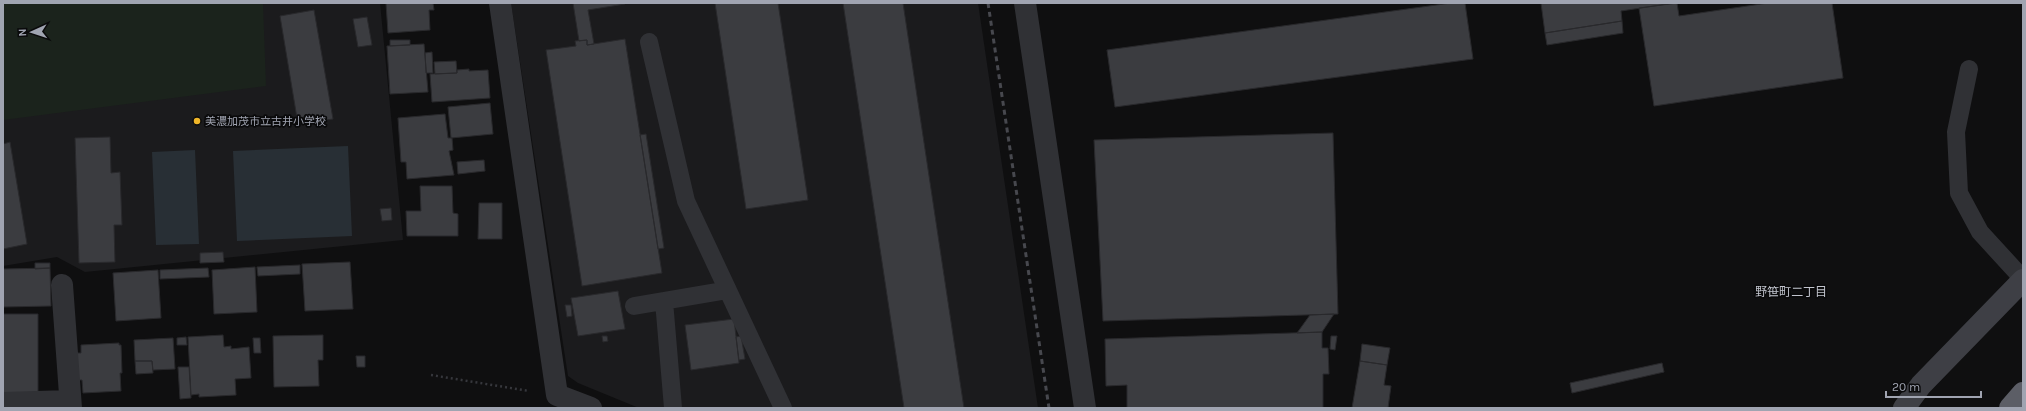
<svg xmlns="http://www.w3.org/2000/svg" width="2026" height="411" viewBox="0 0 2026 411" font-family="Karla,'Noto Sans JP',sans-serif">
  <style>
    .built { fill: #1b1b1d }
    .green { fill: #1b231c }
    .water { fill: #282f35 }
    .building { fill: #3b3c40; stroke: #29292c }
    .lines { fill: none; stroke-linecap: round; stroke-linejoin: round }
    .path { stroke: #36373c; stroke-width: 2.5; stroke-dasharray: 2 3; stroke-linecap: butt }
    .lane { stroke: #303135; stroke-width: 18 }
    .street { stroke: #303135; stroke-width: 22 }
    .secondary { stroke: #3e3f45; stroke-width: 22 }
    .highway { stroke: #5c5e66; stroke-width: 22 }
    .rail { stroke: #47484e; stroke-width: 3; stroke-dasharray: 5 4; stroke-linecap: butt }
    .poi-dot { fill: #efb528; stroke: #0a0a0b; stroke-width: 1.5 }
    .labels { text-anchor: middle; stroke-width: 3.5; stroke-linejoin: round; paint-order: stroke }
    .poi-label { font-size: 11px; fill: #a0a4b1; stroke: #0a0a0b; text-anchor: start }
    .neighbourhood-label { font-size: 12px; fill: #c1c4cd; stroke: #0a0a0b }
  </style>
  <rect width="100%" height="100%" fill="#0f0f10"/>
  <path class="built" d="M3,3H380L403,240L85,272L57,257L3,266Z
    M511,3H978L1038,408H639L578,383L568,376Z"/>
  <path class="green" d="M3,3H263L266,86L3,120Z"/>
  <path class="water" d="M348,146L352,236L237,241L233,151Z
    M195,150L199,244L156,245L152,152Z"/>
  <path class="building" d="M386,3H433L434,10H429L430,30L388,33Z
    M573,3H625V4L588,10L594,44L587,45V40L579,41Z
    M715,3H778L808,200L746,209Z
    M843,3H903L964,408H904Z
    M1451,3H1465L1473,59L1115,107L1107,50Z
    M1541,3H1674L1621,11L1622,21L1545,33Z
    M1677,3L1679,16L1768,3H1832L1843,78L1654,106L1639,8Z
    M314,10L333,119L298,124L280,16Z
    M367,17L372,45L358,47L353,19Z
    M1622,21L1623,33L1547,45L1545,33Z
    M625,39L662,273L582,286L546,50L576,46L575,41L587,40V45Z
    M390,40H410V45L390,46Z
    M424,44L428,92L390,94L387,46Z
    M432,52L433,73H426L425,53Z
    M456,61L457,73L435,74L434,62Z
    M469,69V71L488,70L490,98L432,102L430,74L457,73V70Z
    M490,103L493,134L451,138L448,107Z
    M445,114L448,138H452L453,150L449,151L454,175L407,179L406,162H401L398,118Z
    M1333,133L1338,314L1103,321L1094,140Z
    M646,134L664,248L658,249L640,135Z
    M110,137L111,173L120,172L122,225H114L115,262L79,263L75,138Z
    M10,142L27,244L3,249V144Z
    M484,160L485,171L458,174L457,162Z
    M420,186H452L453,213L458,214V236H407L406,211H421Z
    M479,203H502V239H478Z
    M391,208L392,220L382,221L380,209Z
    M223,252L224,262L200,263V253Z
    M350,262L353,309L305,311L302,264Z
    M35,263H50V268L35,269Z
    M300,265V274L258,276L257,267Z
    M255,267L257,312L214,314L212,270Z
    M50,268L51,306L3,307V269Z
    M208,268L209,277L160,279V270Z
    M158,270L161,318L116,321L113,273Z
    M618,291L625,329L578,336L571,298Z
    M565,305H571L572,316L567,317Z
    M3,314H38V396H3Z
    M1334,314L1322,332L1297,333L1310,315Z
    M734,319L739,363L691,370L685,325Z
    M1322,332V348H1328L1329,374H1323V408H1127V385L1106,386L1105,339Z
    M223,335L224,347L231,346V349L249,347L251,378L235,379L236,395L199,397V394L191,395L188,337Z
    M323,335V360H318L319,386L274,387L273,336Z
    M602,336H607L608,341L603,342Z
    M741,336L745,359L739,360L736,337Z
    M1331,336H1337L1335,350L1330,349Z
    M186,337L187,345H177V338Z
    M173,338L175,369L153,370L152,361H135L134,340Z
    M253,338H260L261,353H254Z
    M119,343V345H121L122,373H120L121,391L83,393L82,380H78L76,353H81V345Z
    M1362,344L1390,348L1387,365L1360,361Z
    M356,356H365V367H357Z
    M135,361H152L153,373L136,374Z
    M1360,361L1387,365L1384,385L1391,386L1388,408H1352Z
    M1662,363L1664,372L1572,393L1570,383Z
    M178,367H189L191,398L180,399Z"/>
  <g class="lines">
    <path class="path" d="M431,375L529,391"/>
    <path class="lane" d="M649,42L686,201L783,408
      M1969,69L1956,132L1959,193L1980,232L2023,279
      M664,301L673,408
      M634,306L728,290"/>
    <path class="street" d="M500,3L557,395L591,408
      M1025,3L1085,408
      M62,285L71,408
      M3,403L70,401"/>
    <path class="secondary" d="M1904,408L1921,385L2023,280"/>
    <path class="highway" d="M2010,408L2023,393"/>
    <path class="rail" d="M988,3L1049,408"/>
  </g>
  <circle class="poi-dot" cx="197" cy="121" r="4"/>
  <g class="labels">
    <g class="poi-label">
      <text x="205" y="125">美濃加茂市立古井小学校</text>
    </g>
    <g class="neighbourhood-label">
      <text x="1791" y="296">野笹町二丁目</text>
    </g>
  </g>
  <rect width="2026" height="411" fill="none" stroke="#a0a4b1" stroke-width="8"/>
  <g transform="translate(32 32) rotate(267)" stroke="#0a0a0b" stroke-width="3" paint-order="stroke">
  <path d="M0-3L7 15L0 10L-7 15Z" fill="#a0a4b1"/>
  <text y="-6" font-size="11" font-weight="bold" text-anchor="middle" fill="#a0a4b1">N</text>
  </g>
  <path d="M1886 391v6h95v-6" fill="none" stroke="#a0a4b1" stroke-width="2"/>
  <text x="1892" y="391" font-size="12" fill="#a0a4b1" stroke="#0a0a0b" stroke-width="3" paint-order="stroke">20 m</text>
</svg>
